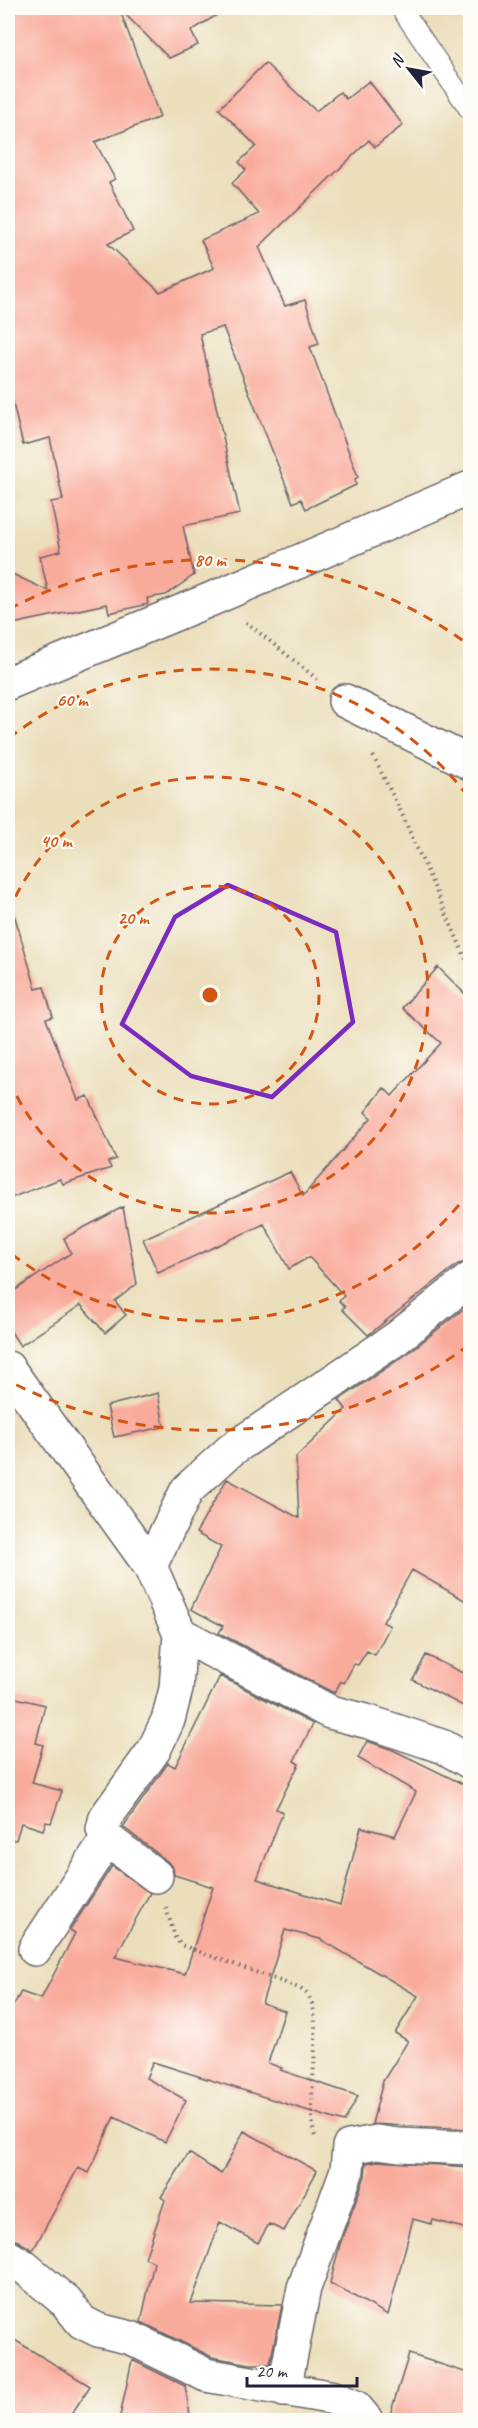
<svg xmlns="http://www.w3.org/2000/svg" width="478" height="2428" viewBox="0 0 478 2428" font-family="Caveat,sans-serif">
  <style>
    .building { fill: #f9ab9b }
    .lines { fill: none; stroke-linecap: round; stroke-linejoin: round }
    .service-casing { stroke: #686468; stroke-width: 22 }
    .minor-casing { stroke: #686468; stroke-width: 36 }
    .tertiary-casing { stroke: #686468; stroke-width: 36 }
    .path { stroke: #686468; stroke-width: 4; stroke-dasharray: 1.5 4.5; stroke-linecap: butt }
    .service { stroke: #fff; stroke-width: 20 }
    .minor { stroke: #fff; stroke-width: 33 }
    .tertiary { stroke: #fff; stroke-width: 33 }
    .marked { fill: none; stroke: #7b2cbf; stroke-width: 4.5; stroke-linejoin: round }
    .ring { fill: none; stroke: #d45411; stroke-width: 3; stroke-dasharray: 10 8 }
    .centre { fill: #d45411; stroke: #fdfcf7; stroke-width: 3 }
    .ring-label { font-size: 18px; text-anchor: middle; font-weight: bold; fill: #d45411; stroke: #fdfcf7; stroke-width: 4.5; stroke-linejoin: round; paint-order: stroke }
  </style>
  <rect width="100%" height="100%" fill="#fdfcf7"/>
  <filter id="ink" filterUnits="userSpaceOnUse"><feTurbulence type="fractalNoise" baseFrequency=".0167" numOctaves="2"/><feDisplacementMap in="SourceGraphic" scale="12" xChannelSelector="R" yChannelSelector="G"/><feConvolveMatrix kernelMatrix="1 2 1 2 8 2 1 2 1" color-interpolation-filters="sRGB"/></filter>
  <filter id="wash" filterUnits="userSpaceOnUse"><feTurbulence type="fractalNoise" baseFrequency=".008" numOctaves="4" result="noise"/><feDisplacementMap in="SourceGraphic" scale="24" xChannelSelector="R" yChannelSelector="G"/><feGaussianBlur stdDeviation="1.35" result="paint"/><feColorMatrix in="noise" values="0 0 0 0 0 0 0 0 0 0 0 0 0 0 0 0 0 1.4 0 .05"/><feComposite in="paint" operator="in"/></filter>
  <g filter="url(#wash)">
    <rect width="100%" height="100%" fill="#ebdebb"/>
    <g id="blocks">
      <path class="building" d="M8,8H228L191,31L198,45L169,58L119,8L160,117L95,142L115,179L109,182L133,231L108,244L160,292L214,268L201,240L259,214L232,183L246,170L239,162L256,146L219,109L265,63L316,111L340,92L346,99L369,81L403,125L375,147L369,140L259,247L285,306L305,300L319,344L310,347L358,477L355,479L356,485L306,509L301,499L293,503L223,327L200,334L240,514L183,526L194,575L166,595L147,598L148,604L109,613L107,604L8,625V572L48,591L40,556L61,551L51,502L63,500L50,438L23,445L8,383Z
        M15,917L36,989L44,987L53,1017L46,1019L78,1100L88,1096L116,1159L108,1162L111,1168L63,1184L60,1179L8,1199V919Z
        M438,967L471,1000V1261L458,1264L368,1335L342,1309L345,1307L339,1301L344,1296L309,1257L289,1269L264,1224L158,1273L143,1239L290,1172L303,1196L371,1118L365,1112L384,1088L392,1096L441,1043L402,1008Z
        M123,1207L137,1284L115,1301L126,1315L105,1333L81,1305L20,1346L8,1327V1295L71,1253L64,1238Z
        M471,1303V1604L412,1570L383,1622L390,1626L375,1655L367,1651L358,1665L354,1664L344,1683L341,1681L334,1693L219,1633L223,1626L191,1609L221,1547L196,1533L227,1479L299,1518L296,1457L346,1409L339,1400L407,1354Z
        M158,1393L164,1427L114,1437L107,1406Z
        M426,1655L471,1677V1710L413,1680Z
        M220,1676L313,1724L294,1761L299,1764L276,1809L283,1812L257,1879L340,1905L361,1827L395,1836L416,1792L358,1758L367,1741L393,1750L471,1788V2129L372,2124L383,2081L408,2041L395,2033L418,1996L320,1939L285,1930L262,2003L285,2011L268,2063L282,2068L280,2070L358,2096L344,2122L153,2062L146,2078L186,2100L165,2142L114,2117L89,2173L78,2168L33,2250L18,2241L8,2238V2015L21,1992L41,1999L75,1933L70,1930L112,1866L150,1893L115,1957L185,1974L213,1887L174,1875L173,1868L167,1861L123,1827L168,1763L175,1767Z
        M8,1696L45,1705L36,1743L43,1745L32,1783L62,1791L51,1823L46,1822L43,1830L21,1823L16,1840L8,1839Z
        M244,2131L317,2171L284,2231L269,2224L258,2243L220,2222L191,2303L282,2305L270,2364H250L212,2357L141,2322L154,2262L145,2258L165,2200L161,2197L189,2153L221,2174Z
        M377,2161L471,2167V2230L433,2220L431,2224L413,2219L388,2315L330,2283L340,2244L365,2176L366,2163Z
        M8,2336L90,2386L67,2421H8Z
        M409,2354L471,2374V2398L463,2421H388Z
        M132,2360L185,2386L191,2421H119Z"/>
    </g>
  </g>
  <g filter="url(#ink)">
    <use href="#blocks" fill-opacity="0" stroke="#686468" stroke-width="1.5"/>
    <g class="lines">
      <defs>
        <path id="service" d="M401,8L470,110"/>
        <path id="minor" d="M345,701L470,763
          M8,1368L150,1566
          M180,1634L330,1712L369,1722L444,1747L470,1762
          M156,1876L107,1839L103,1829L106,1817L154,1750L168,1720L176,1689L180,1634L150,1566L187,1490L231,1450L397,1338L470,1279
          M35,1949L107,1839
          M8,2257L23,2266L66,2302L82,2322L98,2330L131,2338L206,2375L334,2398L355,2407L366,2420
          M284,2390L304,2288L347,2170L349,2147L377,2142L399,2145L470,2148"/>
        <path id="tertiary" d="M8,683L214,598L470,488"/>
      </defs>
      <use href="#service" class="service-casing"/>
      <use href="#minor" class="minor-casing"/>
      <use href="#tertiary" class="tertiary-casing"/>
      <path class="path" d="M246,622L317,679
        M373,756L401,812L470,968
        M166,1908L175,1937L181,1945L294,1986C298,1988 303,1990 306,1993C327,2014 304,2103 315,2136"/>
      <use href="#service" class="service"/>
      <use href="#minor" class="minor"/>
      <use href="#tertiary" class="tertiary"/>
    </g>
  </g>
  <path class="marked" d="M228,885L336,932L353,1022L272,1097L191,1076L122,1024L175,917Z"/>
  <g class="ring">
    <circle cx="210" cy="995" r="109"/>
    <path d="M8 913A218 218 0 1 1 8 1077"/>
    <path d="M470 1191A326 326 0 0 1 9 1252M9 738A326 326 0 0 1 470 799"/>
    <path d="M469 1345A435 435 0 0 1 9 1381M9 609A435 435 0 0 1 469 645"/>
  </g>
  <circle cx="210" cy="995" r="9" class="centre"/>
  <g class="ring-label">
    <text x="210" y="566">80 m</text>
    <text x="72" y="706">60 m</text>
    <text x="56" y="847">40 m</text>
    <text x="133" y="924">20 m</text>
  </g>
  <rect width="478" height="2428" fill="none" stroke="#fdfcf7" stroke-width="30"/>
  <g transform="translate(409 69) rotate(301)" stroke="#fdfcf7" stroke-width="4.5" paint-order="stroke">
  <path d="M0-4.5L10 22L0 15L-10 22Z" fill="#22223b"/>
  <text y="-9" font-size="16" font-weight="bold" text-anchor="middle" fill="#22223b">N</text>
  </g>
  <path d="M247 2377v9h110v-9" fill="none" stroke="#22223b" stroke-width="3"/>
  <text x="256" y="2377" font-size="18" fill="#22223b" stroke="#fdfcf7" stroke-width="4.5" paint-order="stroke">20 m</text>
</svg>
